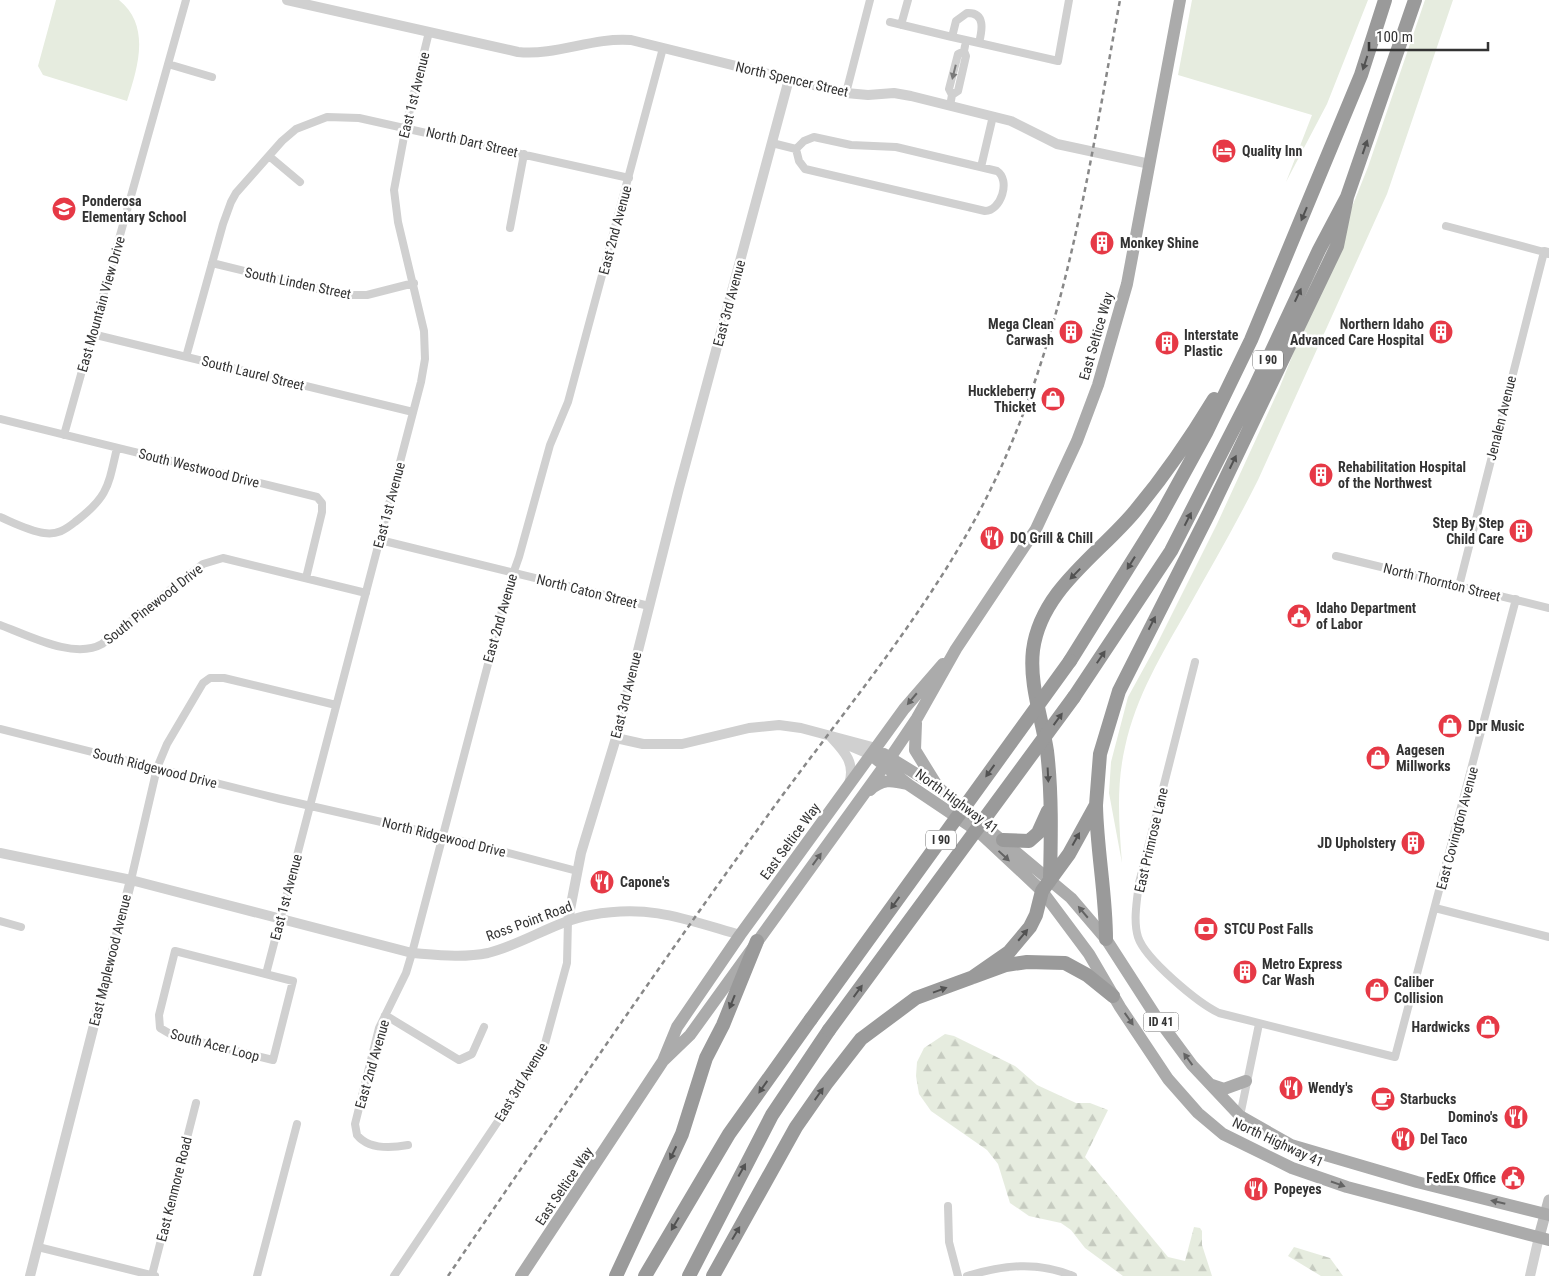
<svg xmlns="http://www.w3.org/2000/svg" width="1549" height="1276" viewBox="0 0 1549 1276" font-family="'Roboto Condensed',sans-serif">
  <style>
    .green { fill: #e6ecdf }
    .forest { fill: url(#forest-firs) }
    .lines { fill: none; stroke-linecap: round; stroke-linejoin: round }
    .minor { stroke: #d0d0d0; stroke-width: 8 }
    .tertiary { stroke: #d0d0d0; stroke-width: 10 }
    .secondary { stroke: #bdbdbd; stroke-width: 11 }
    .primary { stroke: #ababab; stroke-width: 12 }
    .motorway { stroke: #9a9a9a; stroke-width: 14 }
    .rail { stroke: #888; stroke-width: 2.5; stroke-dasharray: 5 4; stroke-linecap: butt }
    .motorway-bridge { stroke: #9a9a9a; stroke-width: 14 }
    .oneway { fill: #525252 }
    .oneway2 { fill: #7a7a7a }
    .oneway3 { fill: #636363 }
    .labels { text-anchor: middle; stroke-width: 5; stroke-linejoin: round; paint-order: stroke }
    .shield { fill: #fff; stroke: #707070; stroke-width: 1 }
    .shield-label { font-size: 12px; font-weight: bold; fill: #333 }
    .street-label { font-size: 14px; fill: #333; stroke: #fff }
    .poi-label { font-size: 14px; font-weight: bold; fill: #333; stroke: #fff; text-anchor: start }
  </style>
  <defs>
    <pattern id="forest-firs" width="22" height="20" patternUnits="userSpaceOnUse" patternTransform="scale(1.25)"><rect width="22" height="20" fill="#e6ecdf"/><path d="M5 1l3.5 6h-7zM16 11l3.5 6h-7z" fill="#c6cbc0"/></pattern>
  </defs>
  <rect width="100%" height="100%" fill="#fff"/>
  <path class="green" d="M56,0H119C151,26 138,67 127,101L43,75L38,66Z
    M1192,0H1368L1327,104L1286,182L1312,115L1178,75Z
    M1425,0H1453L1387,194L1258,480C1236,524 1211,567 1187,610C1162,654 1136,696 1125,747C1116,786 1119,824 1122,863L1109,793L1111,762L1128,697L1156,646L1217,524L1279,389L1368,167Z"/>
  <path class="forest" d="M945,1034L954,1036L1015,1066L1037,1085L1076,1103H1090L1108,1110L1085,1157L1168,1257L1185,1261L1194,1227L1200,1228L1202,1231V1245L1212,1276H1123L1085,1248L1071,1230L1061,1223L1029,1216L1010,1203L998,1164L987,1150L931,1111L919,1094L916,1076L917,1062L924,1048Z
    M1294,1247L1330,1258L1343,1276H1321L1288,1256Z"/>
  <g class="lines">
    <path class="minor" d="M967,13C986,12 982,31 979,43L952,37L956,21Z
      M890,22L952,37
      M901,25L908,0
      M979,43L1058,61L1069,0
      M168,64L212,77
      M846,93L870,0
      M952,95L958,91L966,56L964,51L965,46
      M950,106L952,95L949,89L958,54L964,51
      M772,143L796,149L799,161L805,169L985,211C1001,211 1011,180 997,171L896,147L851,145L814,137L804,141L796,149
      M269,156L300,182
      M981,167L993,116
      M1446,226L1544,252L1459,586
      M510,228L524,154
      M212,263L343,295H367L414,283
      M92,334L413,412
      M186,357L223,224L231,202L236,193L282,141L296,129L327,117L359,118L629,178
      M0,419L317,497L322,503V512L306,578
      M64,435L186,0
      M0,517C14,523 29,531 44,533C57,535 65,530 75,522C108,497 108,487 117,448
      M380,540L649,606
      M1336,556L1549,608
      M0,625C28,635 74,660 102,644L203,564L223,558L366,593
      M1195,662L1139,883C1137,900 1133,921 1138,937C1145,959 1198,1003 1219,1013L1395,1057L1516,599
      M0,729L280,799L443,836L577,871
      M131,880L157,768L167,744L203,683L210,678H224L336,705
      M1435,908L1549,937
      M0,921L21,927
      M175,951L293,981L273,1060L172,1035L160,1028L159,1015Z
      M266,974L421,382L425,359L424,331L398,222L394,190L406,126L429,32
      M385,1015L459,1060L472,1054L484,1027
      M1240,1116L1259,1024
      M408,1145C392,1148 369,1150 357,1135L355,1124L379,1028L406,973L412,953L508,588L519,557L550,445L568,402L663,48
      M948,1206L949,1242L958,1276
      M38,1247L155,1276
      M152,1275L196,1103
      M257,1276L297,1124
      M394,1276L523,1084L543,1051L567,963L568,920
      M967,1276C1004,1265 1037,1261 1073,1276"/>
    <path class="tertiary" d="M287,0L518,52C557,56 592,37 631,40L846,93L868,95L894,93L911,96L1011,121L1057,144L1150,164
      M1544,252L1549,253
      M831,737C844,751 856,763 849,784
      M616,738L643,744H682L749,728L779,725L801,728L876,748
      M838,741L871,755
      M0,853L131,880L412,953C438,955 463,958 488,953C524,944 555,921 591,915C650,904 685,919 740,935
      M568,920L581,853L616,738L679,488L789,79
      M30,1276L131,880
      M1530,1276L1539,1237"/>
    <path class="secondary" d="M1539,1237L1549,1200"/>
    <path class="primary" d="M916,723L915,750L936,784
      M884,754L939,788L1071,898L1106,939L1155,1015L1192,1065L1240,1116L1291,1145L1417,1182L1549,1215
      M871,755L909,785L979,832L1042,891L1089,954L1120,1007L1168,1079L1198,1113L1223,1134L1292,1168L1347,1187L1549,1240
      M870,790C882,779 891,780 907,784
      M663,1061L690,1035L890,758L917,718L956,649L1036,529L1077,441L1098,385L1127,284L1180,0
      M1212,1085L1224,1089L1246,1081
      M521,1276L663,1061L677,1027L740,935L904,709L943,664"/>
    <path class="motorway" d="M1070,661L1161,515L1206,433L1251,340L1361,75L1385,0
      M1074,697L1171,551L1254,389L1319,250L1347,197L1415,0
      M1096,806C1097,851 1106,895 1106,939
      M1003,840L1029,841L1038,833L1048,811
      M1050,880C1051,837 1052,793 1047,751C1042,718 1029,684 1033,650C1041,589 1100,554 1136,510C1165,475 1191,437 1214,399
      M973,977L1009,952L1030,927L1036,915L1042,891L1069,854L1096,805L1100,754L1119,691L1210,511L1337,246L1347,197
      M616,1276L682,1134L706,1058L723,1025L757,941
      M645,1276L729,1134L811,1019
      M689,1276L772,1115L829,1030
      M713,1276L796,1127L826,1084L861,1039L916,998L1006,965L1027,962L1065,963L1087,975L1113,996"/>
    <path class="rail" d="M448,1276C554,1120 660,964 771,811C856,694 953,583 1009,449C1070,306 1092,152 1120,0"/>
    <path class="motorway-bridge" d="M811,1019L1070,661
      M829,1030L1074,697"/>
  </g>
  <defs><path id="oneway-solid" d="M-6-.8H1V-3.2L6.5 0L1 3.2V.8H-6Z" transform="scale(1.25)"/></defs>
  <g class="oneway">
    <use href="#oneway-solid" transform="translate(1365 63) rotate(108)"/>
    <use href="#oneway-solid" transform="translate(1365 147) rotate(-71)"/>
    <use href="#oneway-solid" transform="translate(1304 214) rotate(113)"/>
    <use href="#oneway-solid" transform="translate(1298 295) rotate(-65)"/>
    <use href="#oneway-solid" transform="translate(1233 462) rotate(-64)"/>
    <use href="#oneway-solid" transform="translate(1188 519) rotate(-63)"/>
    <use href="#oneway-solid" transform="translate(1131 563) rotate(122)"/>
    <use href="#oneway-solid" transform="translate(1075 574) rotate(134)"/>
    <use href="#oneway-solid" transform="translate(1152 623) rotate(-63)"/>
    <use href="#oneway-solid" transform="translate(1101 657) rotate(-56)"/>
    <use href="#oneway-solid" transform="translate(1058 719) rotate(-54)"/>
    <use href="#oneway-solid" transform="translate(990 771) rotate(126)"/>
    <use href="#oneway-solid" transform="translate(1048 775) rotate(87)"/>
    <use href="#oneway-solid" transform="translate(1076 839) rotate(-61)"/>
    <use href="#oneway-solid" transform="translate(895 903) rotate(126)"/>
    <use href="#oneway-solid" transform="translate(1023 935) rotate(-50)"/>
    <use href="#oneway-solid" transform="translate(940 990) rotate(-20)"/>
    <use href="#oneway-solid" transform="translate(858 991) rotate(-54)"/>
    <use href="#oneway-solid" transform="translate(732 1002) rotate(112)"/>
    <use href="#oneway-solid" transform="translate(763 1087) rotate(125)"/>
    <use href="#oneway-solid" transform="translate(819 1094) rotate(-55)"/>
    <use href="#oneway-solid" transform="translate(673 1153) rotate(116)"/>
    <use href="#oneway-solid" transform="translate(742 1170) rotate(-61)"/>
    <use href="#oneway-solid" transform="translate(675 1224) rotate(121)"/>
    <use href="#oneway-solid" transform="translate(736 1233) rotate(-59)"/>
  </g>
  <use class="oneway2" href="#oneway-solid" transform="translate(954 72) rotate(104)"/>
  <g class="oneway3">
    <use href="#oneway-solid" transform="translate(912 699) rotate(130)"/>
    <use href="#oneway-solid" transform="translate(1004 856) rotate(43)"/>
    <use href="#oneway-solid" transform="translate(817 859) rotate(-54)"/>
    <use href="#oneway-solid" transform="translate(1083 912) rotate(-130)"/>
    <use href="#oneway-solid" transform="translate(1129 1019) rotate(55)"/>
    <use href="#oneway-solid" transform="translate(1188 1059) rotate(-126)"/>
    <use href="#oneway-solid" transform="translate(1338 1184) rotate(19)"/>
    <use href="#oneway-solid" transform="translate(1498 1202) rotate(-167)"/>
  </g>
  <defs>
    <symbol id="hotel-disc" viewBox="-11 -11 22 22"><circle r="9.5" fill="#e63946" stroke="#fff"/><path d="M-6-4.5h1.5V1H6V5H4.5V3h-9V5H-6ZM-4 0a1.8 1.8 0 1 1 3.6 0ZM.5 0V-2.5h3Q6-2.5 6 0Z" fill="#fff"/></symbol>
    <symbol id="school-disc" viewBox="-11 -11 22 22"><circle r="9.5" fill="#e63946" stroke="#fff"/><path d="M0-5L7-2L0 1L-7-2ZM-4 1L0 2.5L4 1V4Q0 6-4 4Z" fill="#fff"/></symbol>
    <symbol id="building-disc" viewBox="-11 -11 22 22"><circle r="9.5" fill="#e63946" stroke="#fff"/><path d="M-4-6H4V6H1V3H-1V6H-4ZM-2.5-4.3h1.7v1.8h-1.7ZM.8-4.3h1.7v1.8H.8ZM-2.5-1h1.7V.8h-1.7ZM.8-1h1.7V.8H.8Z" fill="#fff"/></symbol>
    <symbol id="shop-disc" viewBox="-11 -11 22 22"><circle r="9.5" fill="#e63946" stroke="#fff"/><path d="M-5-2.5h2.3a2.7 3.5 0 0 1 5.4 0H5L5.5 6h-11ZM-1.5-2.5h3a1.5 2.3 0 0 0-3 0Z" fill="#fff"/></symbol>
    <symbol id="restaurant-disc" viewBox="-11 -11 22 22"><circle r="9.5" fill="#e63946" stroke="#fff"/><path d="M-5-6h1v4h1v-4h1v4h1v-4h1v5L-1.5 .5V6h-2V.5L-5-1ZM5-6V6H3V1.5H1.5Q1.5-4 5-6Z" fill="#fff"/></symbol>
    <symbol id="civic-disc" viewBox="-11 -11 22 22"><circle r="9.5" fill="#e63946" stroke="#fff"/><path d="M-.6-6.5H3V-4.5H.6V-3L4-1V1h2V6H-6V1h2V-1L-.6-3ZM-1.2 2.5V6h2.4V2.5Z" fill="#fff"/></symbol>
    <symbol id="bank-disc" viewBox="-11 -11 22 22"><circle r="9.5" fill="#e63946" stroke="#fff"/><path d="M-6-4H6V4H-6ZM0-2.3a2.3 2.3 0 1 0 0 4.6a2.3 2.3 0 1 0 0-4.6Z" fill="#fff"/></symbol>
    <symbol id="cafe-disc" viewBox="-11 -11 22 22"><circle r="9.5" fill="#e63946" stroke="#fff"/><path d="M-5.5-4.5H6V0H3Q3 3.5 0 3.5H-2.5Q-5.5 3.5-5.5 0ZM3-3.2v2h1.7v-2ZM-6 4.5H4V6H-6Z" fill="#fff"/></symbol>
  </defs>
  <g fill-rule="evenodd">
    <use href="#hotel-disc" x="1210" y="137" width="28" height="28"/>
    <use href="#school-disc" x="50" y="195" width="28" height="28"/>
    <use href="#building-disc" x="1088" y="229" width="28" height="28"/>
    <use href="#building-disc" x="1057" y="318" width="28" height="28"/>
    <use href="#building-disc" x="1427" y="318" width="28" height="28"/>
    <use href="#building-disc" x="1153" y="329" width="28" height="28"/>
    <use href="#shop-disc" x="1039" y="385" width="28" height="28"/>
    <use href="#building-disc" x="1307" y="461" width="28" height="28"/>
    <use href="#building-disc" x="1507" y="517" width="28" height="28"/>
    <use href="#restaurant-disc" x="978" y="524" width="28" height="28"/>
    <use href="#civic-disc" x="1285" y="602" width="28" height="28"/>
    <use href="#shop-disc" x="1436" y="712" width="28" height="28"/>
    <use href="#shop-disc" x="1364" y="744" width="28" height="28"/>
    <use href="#building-disc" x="1399" y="829" width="28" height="28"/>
    <use href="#restaurant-disc" x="588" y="868" width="28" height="28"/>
    <use href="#bank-disc" x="1192" y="915" width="28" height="28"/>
    <use href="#building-disc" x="1231" y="958" width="28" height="28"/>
    <use href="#shop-disc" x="1363" y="976" width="28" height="28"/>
    <use href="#shop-disc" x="1474" y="1013" width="28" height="28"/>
    <use href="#restaurant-disc" x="1277" y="1074" width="28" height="28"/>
    <use href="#cafe-disc" x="1369" y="1085" width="28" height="28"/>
    <use href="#restaurant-disc" x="1502" y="1103" width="28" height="28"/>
    <use href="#restaurant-disc" x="1389" y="1125" width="28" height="28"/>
    <use href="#civic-disc" x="1499" y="1164" width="28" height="28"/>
    <use href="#restaurant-disc" x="1242" y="1175" width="28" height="28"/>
  </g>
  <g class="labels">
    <g class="shield">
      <rect x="1253" y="350.5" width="30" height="19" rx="4"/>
      <rect x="926" y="830.5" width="30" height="19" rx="4"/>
      <rect x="1143.5" y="1012.5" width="35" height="19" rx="4"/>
    </g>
    <g class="shield-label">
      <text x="1268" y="364">I 90</text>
      <text x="941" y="844">I 90</text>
      <text x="1161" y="1026">ID 41</text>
    </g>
    <g class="street-label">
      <text transform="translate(792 79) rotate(13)" y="5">North Spencer Street</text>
      <text transform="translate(414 95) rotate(-76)" y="5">East 1st Avenue</text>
      <text transform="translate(472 142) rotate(13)" y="5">North Dart Street</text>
      <text transform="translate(615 230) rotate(-75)" y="5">East 2nd Avenue</text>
      <text transform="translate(298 283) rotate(12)" y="5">South Linden Street</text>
      <text transform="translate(729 303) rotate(-75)" y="5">East 3rd Avenue</text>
      <text transform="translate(101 304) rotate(-74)" y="5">East Mountain View Drive</text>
      <text transform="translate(1096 336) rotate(-74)" y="5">East Seltice Way</text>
      <text transform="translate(253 373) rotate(14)" y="5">South Laurel Street</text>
      <text transform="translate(1501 418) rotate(-76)" y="5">Jenalen Avenue</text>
      <text transform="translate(199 468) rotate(14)" y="5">South Westwood Drive</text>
      <text transform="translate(389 505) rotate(-75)" y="5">East 1st Avenue</text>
      <text transform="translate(1442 582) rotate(14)" y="5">North Thornton Street</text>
      <text transform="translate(587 591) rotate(14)" y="5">North Caton Street</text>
      <text transform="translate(153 604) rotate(-38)" y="5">South Pinewood Drive</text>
      <text transform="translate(500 618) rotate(-74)" y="5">East 2nd Avenue</text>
      <text transform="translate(626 695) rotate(-76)" y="5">East 3rd Avenue</text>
      <text transform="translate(155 768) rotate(14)" y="5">South Ridgewood Drive</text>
      <text transform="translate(957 801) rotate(36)" y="5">North Highway 41</text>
      <text transform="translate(1457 828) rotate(-75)" y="5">East Covington Avenue</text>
      <text transform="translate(444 837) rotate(14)" y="5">North Ridgewood Drive</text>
      <text transform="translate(1151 840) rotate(-77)" y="5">East Primrose Lane</text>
      <text transform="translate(790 841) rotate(-54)" y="5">East Seltice Way</text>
      <text transform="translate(286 897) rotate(-75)" y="5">East 1st Avenue</text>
      <text transform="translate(529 921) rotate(-20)" y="5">Ross Point Road</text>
      <text transform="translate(110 960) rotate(-76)" y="5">East Maplewood Avenue</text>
      <text transform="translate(215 1045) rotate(15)" y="5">South Acer Loop</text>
      <text transform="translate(372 1064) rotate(-74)" y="5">East 2nd Avenue</text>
      <text transform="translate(521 1082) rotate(-59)" y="5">East 3rd Avenue</text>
      <text transform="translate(1278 1142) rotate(25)" y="5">North Highway 41</text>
      <text transform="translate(564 1186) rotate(-56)" y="5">East Seltice Way</text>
      <text transform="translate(174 1189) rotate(-76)" y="5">East Kenmore Road</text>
    </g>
    <g class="poi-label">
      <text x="1242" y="156">Quality Inn</text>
      <text x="82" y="206">Ponderosa<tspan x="82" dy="16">Elementary School</tspan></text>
      <text x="1120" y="248">Monkey Shine</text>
      <text x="1054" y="329" text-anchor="end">Mega Clean<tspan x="1054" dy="16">Carwash</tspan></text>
      <text x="1424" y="329" text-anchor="end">Northern Idaho<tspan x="1424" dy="16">Advanced Care Hospital</tspan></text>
      <text x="1184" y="340">Interstate<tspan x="1184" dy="16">Plastic</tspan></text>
      <text x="1036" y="396" text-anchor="end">Huckleberry<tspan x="1036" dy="16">Thicket</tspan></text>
      <text x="1338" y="472">Rehabilitation Hospital<tspan x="1338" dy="16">of the Northwest</tspan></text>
      <text x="1504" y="528" text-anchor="end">Step By Step<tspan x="1504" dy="16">Child Care</tspan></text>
      <text x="1010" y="543">DQ Grill &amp; Chill</text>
      <text x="1316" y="613">Idaho Department<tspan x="1316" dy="16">of Labor</tspan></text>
      <text x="1468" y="731">Dpr Music</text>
      <text x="1396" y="755">Aagesen<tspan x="1396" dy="16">Millworks</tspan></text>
      <text x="1396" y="848" text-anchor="end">JD Upholstery</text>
      <text x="620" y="887">Capone's</text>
      <text x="1224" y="934">STCU Post Falls</text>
      <text x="1262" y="969">Metro Express<tspan x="1262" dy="16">Car Wash</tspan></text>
      <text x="1394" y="987">Caliber<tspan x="1394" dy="16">Collision</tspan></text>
      <text x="1470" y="1032" text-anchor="end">Hardwicks</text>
      <text x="1308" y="1093">Wendy's</text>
      <text x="1400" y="1104">Starbucks</text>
      <text x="1498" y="1122" text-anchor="end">Domino's</text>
      <text x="1420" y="1144">Del Taco</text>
      <text x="1496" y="1183" text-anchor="end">FedEx Office</text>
      <text x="1274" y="1194">Popeyes</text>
    </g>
  </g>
  <path d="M1369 42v8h119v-8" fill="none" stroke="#333333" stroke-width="2.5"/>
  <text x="1376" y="42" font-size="15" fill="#333333" stroke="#ffffff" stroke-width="4" paint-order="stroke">100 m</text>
</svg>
